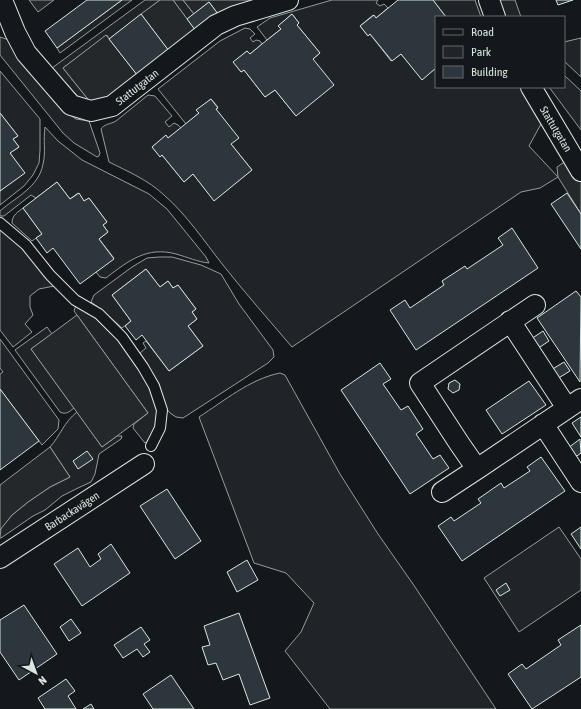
<svg xmlns="http://www.w3.org/2000/svg" width="581" height="709" viewBox="0 0 581 709" font-family="'Asap Condensed',sans-serif">
  <style>
    .green { fill: #202428; stroke: #939e99 }
    .parking { fill: #24282b; stroke: #939e99 }
    .building { fill: #2c363c; stroke: #d8e6dc }
    .lines { fill: none; stroke-linecap: round; stroke-linejoin: round }
    .service-casing { stroke: #d8e6dc; stroke-width: 12 }
    .minor-casing { stroke: #d8e6dc; stroke-width: 22 }
    .service { stroke: #14181c; stroke-width: 10 }
    .minor { stroke: #14181c; stroke-width: 20 }
    .labels { text-anchor: middle; stroke-width: 3; stroke-linejoin: round; paint-order: stroke }
    .street-label { font-size: 11px; fill: #d8e6dc; stroke: #14181c }
  </style>
  <rect width="100%" height="100%" fill="#14181c"/>
  <path class="green" d="M122,0H132L60,53L57,48Z
    M145,0H160L109,39L107,35L63,68L91,103L81,100L52,68Z
    M173,0H183L194,14L187,19Z
    M332,0H378L376,3L380,6L384,4L388,8L376,18L373,15L360,26L368,36L370,34L391,61L401,54L422,79L436,68V87H522L538,112L541,124L529,146L558,177L540,188L521,192L292,347C269,320 245,293 223,265C204,241 187,215 164,195C148,180 129,172 109,162L101,129C104,124 111,124 116,121L148,95L155,96L172,116L165,122L169,127L174,123L178,125L181,128L168,138L166,136L152,147L160,156L162,155L184,182L193,174L214,200L252,170L231,144L216,109L218,107L211,99L197,110L199,113L186,124L158,89L220,41L245,28L250,29L255,34L250,38L253,42L256,40L260,41L262,44L250,54L247,51L234,62L241,72L244,70L265,97L275,90L296,116L313,59L320,53L297,25L299,23L292,14L278,26L281,29L267,40L257,27L270,18Z
    M433,0H475L481,17H446Z
    M499,0H515L521,17H506Z
    M0,37L9,40L63,110L76,119L89,121L100,153L99,156L97,157L74,143L63,133L0,55Z
    M581,38V77L564,61V42Z
    M0,71L40,119V150L39,163L33,175L24,186L0,205V191L24,173L10,153L19,147L13,139L18,136L0,113Z
    M564,75L581,91V130L549,87H564Z
    M45,127L58,141L82,160L149,194L167,209L206,257L209,263C198,262 187,257 176,254C147,246 128,261 106,278L100,277L96,272L114,258L99,239L108,232L103,225L107,222L89,198L84,201L78,193L70,199L57,182L36,198L31,195L4,216H0V211C16,197 39,187 43,164C46,152 43,140 45,127Z
    M23,208L42,234L32,241L12,223C12,215 18,212 23,208Z
    M0,228L22,245L44,276L54,286L39,289L30,296V307L33,315L25,324L32,332L13,347L0,330Z
    M159,257H172L201,265L221,274L239,304L273,350L274,357L268,363L183,418L176,417L170,413L166,408L159,384L140,353L146,348L143,343L146,341L169,371L203,346L188,326L197,319L192,312L196,309L178,285L173,288L168,281L160,287L146,269L112,295L131,321L122,328L103,311L91,302L94,295L132,267L147,258Z
    M76,305L91,314L117,339L140,370L150,388L158,413L154,433L150,440L145,443L133,428L134,424L148,413L74,311Z
    M47,327L52,334L31,349L74,408C69,412 66,415 60,412L15,350Z
    M0,339L59,420L58,429L42,445L0,389V374L3,372L0,368Z
    M280,373L285,375L340,474L378,534L413,584L496,709H330L285,651L301,632L314,603L286,573L254,563L199,417C224,401 250,379 280,373Z
    M77,412L102,447L117,436H122L121,439L99,454L95,474L91,482L78,488L62,496L45,510L33,516L1,538H0L1,528L12,515L28,502L50,487L70,477L50,447C60,436 64,422 77,412Z
    M559,527L581,559V590L519,632L484,578Z"/>
  <path class="parking" d="M29,0H54L38,12Z
    M160,0H173L196,31L169,51L141,14Z
    M183,0H248L249,2L218,14L209,2L194,14Z
    M106,35L138,76L107,100L91,103L63,68Z
    M581,151V214L558,177L557,167Z
    M77,315L148,413L102,447L31,349Z
    M50,447L70,477L50,487L28,502L12,515L0,530V485Z"/>
  <path class="building" d="M87,0H122L57,48L45,31Z
    M398,0H433L446,17H436V68L422,80L401,54L392,61L370,34L368,36L360,26L374,15L376,18Z
    M556,0H573L558,5Z
    M209,2L218,14L196,31L187,19Z
    M141,14L169,51L138,76L109,39Z
    M292,14L299,23L297,25L320,53L313,59L334,85L296,116L275,90L265,97L244,70L241,72L233,62L247,51L250,54L262,44L281,29L278,26Z
    M211,99L218,108L216,109L239,138L231,144L252,170L214,201L193,174L184,182L162,155L160,157L152,147L166,135L168,138L199,113L196,110Z
    M0,113L18,136L13,139L19,147L10,153L25,173L0,191Z
    M57,182L70,199L79,193L84,201L89,198L107,222L103,225L108,232L99,239L114,259L80,284L53,248L47,253L36,238L42,234L23,208Z
    M567,193L581,214V249L551,204Z
    M512,228L538,268L416,350L390,310L405,300L410,308L444,285L442,281L465,266L467,269L503,245L498,238Z
    M146,269L160,287L168,281L173,288L178,285L196,309L192,312L197,319L188,326L203,346L169,371L142,335L136,340L125,326L131,321L112,295Z
    M576,291L581,297L580,382L537,318Z
    M543,331L549,341L537,349L531,339Z
    M564,362L570,371L557,379L551,370Z
    M380,363L391,379L383,384L401,410L408,406L423,429L416,434L433,459L440,455L449,468L410,494L341,390Z
    M455,380L460,384L459,390L453,393L448,389L449,383Z
    M529,381L546,405L502,434L486,410Z
    M0,389L39,441L0,470Z
    M581,417V437L572,423Z
    M580,439L581,453L574,458L568,448Z
    M87,451L93,459L78,469L73,461Z
    M541,457L565,491L462,561L438,526L451,517L454,521L481,503L478,499L501,483L504,488L530,471L527,467Z
    M167,489L201,541L175,559L140,506Z
    M581,527V549L571,534Z
    M111,544L130,573L82,606L54,564L78,548L90,567L101,559L98,554Z
    M247,560L258,580L237,592L227,572Z
    M506,583L510,590L500,596L496,590Z
    M24,605L57,654L19,680L0,652V620Z
    M239,613L270,698L250,705L239,674L223,680L216,663L208,665L202,647L210,645L204,626Z
    M71,619L81,633L69,641L60,627Z
    M581,625V677L532,709L508,674L522,664L526,669L561,645L558,640Z
    M141,627L150,640L144,644L150,652L143,657L137,649L123,658L114,645Z
    M171,675L194,709H153L143,694Z
    M66,679L75,691L68,696L76,709H45L38,698Z
    M91,704L94,709H83Z"/>
  <g class="lines">
    <defs>
      <path id="service" d="M0,223L26,245L50,275L75,300L99,314L122,337L143,367L154,386L162,410L160,428L151,446"/>
      <path id="minor" d="M2,0L15,32L26,53L71,105L91,111L112,106L216,25L235,16L288,0
        M489,0L495,17
        M531,87L581,171
        M535,305L420,383L459,443L477,469L581,399
        M510,321L567,408
        M543,424L581,482
        M442,492L477,469
        M0,558L144,464"/>
    </defs>
    <use href="#service" class="service-casing"/>
    <use href="#minor" class="minor-casing"/>
    <use href="#service" class="service"/>
    <use href="#minor" class="minor"/>
  </g>
  <g class="labels">
    <g class="street-label">
      <text transform="translate(137 87) rotate(-38)" y="4">Stattutgatan</text>
      <text transform="translate(556 129) rotate(59)" y="4">Stattutgatan</text>
      <text transform="translate(72 511) rotate(-33)" y="4">Barbackavägen</text>
    </g>
  </g>
  <rect x="435" y="16" width="130" height="72" fill="#14181c" stroke="#626a69"/>
  <rect x="443" y="29" width="20" height="6" fill="#14181c" stroke="#626a69"/>
  <text x="471" y="36" font-size="12" fill="#d8e6dc">Road</text>
  <rect x="443" y="46" width="20" height="12" fill="#202428" stroke="#626a69"/>
  <text x="471" y="56" font-size="12" fill="#d8e6dc">Park</text>
  <rect x="443" y="66" width="20" height="12" fill="#2c363c" stroke="#626a69"/>
  <text x="471" y="76" font-size="12" fill="#d8e6dc">Building</text>
  <g transform="translate(36 673) rotate(139)" stroke="#14181c" stroke-width="3" paint-order="stroke">
  <path d="M0-3L7 15L0 10L-7 15Z" fill="#d8e6dc"/>
  <text y="-6" font-size="11" font-weight="bold" text-anchor="middle" fill="#d8e6dc">N</text>
  </g>
</svg>
